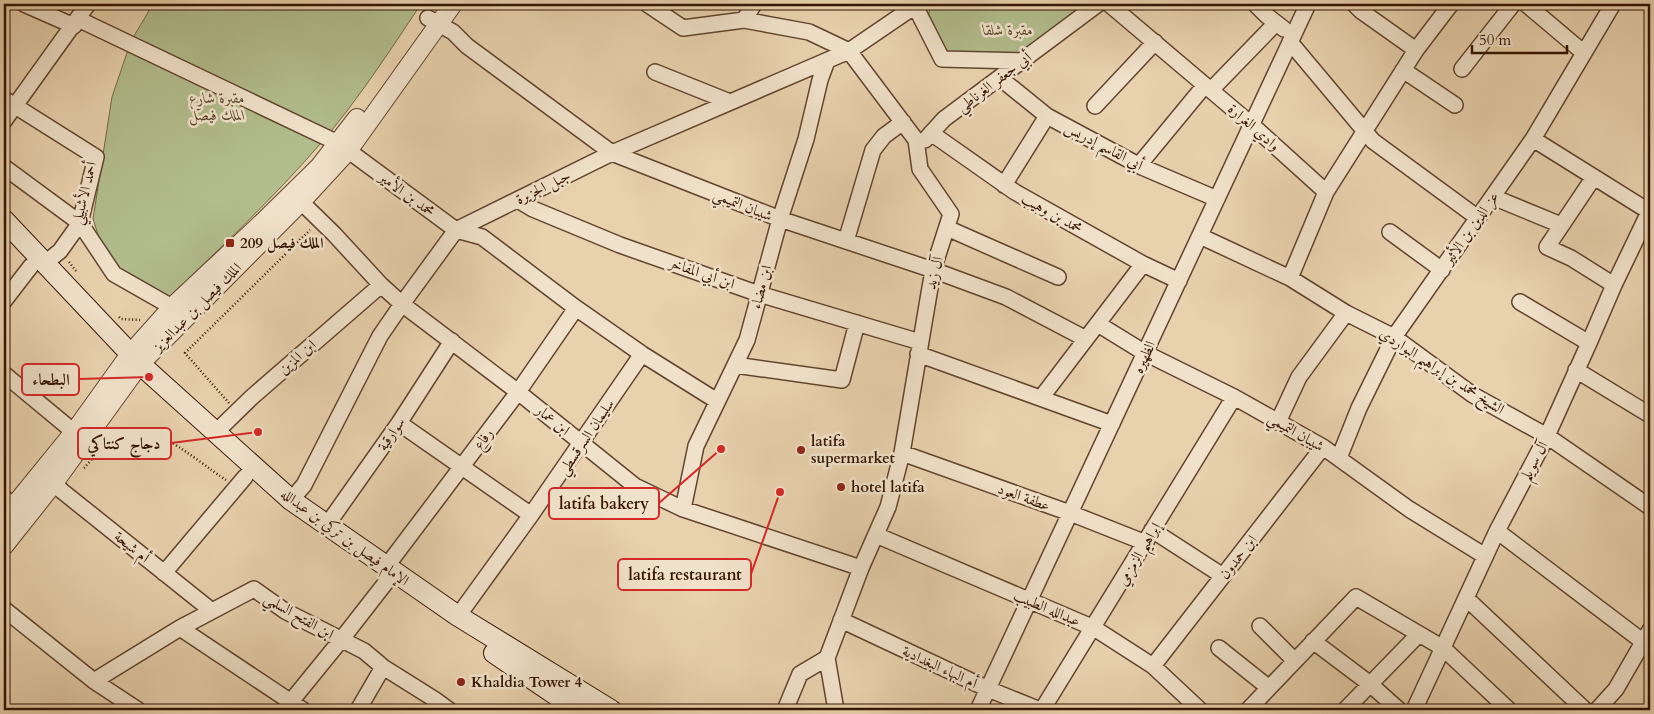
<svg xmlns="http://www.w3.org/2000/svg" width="1654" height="714" viewBox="0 0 1654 714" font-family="Cardo,Amiri,serif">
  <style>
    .green { fill: #b2bd8d; stroke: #746948 }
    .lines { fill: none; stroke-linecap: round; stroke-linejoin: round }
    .minor-casing { stroke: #62442e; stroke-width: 18 }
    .tertiary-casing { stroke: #62442e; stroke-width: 20 }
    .secondary-casing { stroke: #351503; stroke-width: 22 }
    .path { stroke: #351503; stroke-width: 2.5; stroke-dasharray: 1 2.5; stroke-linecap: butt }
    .minor { stroke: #f0e2ca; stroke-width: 15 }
    .tertiary { stroke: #f0e2ca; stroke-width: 18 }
    .secondary { stroke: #f0e2ca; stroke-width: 20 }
    .poi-dot { fill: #8f2418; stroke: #f0e2ca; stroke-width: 2 }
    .labels { text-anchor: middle; stroke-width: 5; stroke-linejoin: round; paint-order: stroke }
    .park-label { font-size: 15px; font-style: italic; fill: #5a472c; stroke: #f0e2ca }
    .street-label { font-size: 15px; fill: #351503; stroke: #f0e2ca }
    .poi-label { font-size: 15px; font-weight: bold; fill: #351503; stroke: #f0e2ca; text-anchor: start }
    .leader { fill: none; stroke: #d62828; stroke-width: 2 }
    .callout-dot { fill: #d62828; stroke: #f0e2ca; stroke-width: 2 }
    .callout { fill: #f0e2ca; stroke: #d62828; stroke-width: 2 }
    .callout-label { font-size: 16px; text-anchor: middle; font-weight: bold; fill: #351503 }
  </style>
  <rect width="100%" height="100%" fill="#e8d2ae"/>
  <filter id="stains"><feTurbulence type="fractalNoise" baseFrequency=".004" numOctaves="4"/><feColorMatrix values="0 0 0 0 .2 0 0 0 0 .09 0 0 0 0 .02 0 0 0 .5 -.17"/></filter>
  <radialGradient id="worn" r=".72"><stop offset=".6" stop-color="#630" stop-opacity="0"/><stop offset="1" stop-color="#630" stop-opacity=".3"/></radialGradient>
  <path class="green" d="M153,4H421C389,52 358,100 321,143C272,200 217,251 163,303L109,268L93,219L112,97L131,41Z
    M930,4H1086L1067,19L1037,39L1036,48L1010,59L951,58L928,22Z"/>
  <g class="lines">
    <defs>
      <path id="minor" d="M24,4L74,26
        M647,4L683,28L744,20L809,32L849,51L916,140L920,169L951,214L933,270L902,453L888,507L861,568L827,658L800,674L785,710
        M914,4L942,59L1023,61
        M1109,4L1252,125L1326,192L1290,278
        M1255,4L1266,15L1284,29
        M1354,4L1361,11L1416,50
        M1526,4L1584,53
        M428,18L453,32L467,46L612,153L780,219L933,270L1006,297L1086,339
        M78,19L338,143L456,230L482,237L576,308L642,354L717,401
        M744,20L754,4
        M1290,42L1373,141L1478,218
        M1462,69L1513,4
        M1403,70L1455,105
        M655,72L730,102
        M1000,78L1047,116L1142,167L1217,199
        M1211,90L1276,23
        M4,99L96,157L80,223L60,251L44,264
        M1095,106L1155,42
        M4,121L88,4
        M931,133L1015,192L1143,264L1179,281
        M1533,139L1650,212
        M925,140L944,119L1098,4
        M1139,165L1205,85
        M4,167L80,223L114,274L172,307
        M1594,177L1547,247L1571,258L1614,285
        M1004,185L1047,116
        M1326,192L1416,50L1451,4
        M293,194L334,234L381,285L402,304L518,392L635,486L683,509L861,568
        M1493,197L1561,225
        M518,200L533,209L620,245L759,294L920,342
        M947,228L1058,277
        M1390,232L1442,270
        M1200,236L1290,278L1346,313L1394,337L1473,395L1547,436L1650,507
        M846,241L873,150L884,136L903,122
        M4,301L31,266
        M1520,302L1589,343
        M1098,324L1145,353L1234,397L1323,447L1409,509L1485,556
        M918,354L1112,424
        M735,365L842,380L857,323
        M1576,370L1650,415
        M4,374L74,432
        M1041,398L1143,264
        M1278,422L1299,377L1346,313
        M399,423L531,515
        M216,432L252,397L381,285
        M902,453L1070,513L1146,543
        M1339,458L1359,408L1394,337L1533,139L1613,4
        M54,483L62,491L212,611
        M4,498L14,506
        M291,500L304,485L380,336L402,304L456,230L612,153L849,51L915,6
        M683,509L696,446L747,340L780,219L806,139L820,80L827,61
        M327,525L399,423L452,341
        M1152,530L1223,576
        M1497,531L1650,647
        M876,535L1094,628L1153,666L1200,710
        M386,567L518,392L576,308
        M164,573L245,477
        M1466,598L1585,710
        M4,609L94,681L138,710
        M458,616L531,515L642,354
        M841,620L988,689L1040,710
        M1260,626L1295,661
        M180,628L303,710
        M1313,641L1370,684L1399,710
        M1219,648L1269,688
        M827,658L836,710
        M1153,666L1323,447
        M94,681L180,628L254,589L285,611L364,651L383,667L434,699L449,710
        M284,710L341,640L387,581
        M358,710L383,667
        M978,710L1308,4
        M1042,710L1234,397
        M1248,710L1356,597L1443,648L1509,710
        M1345,710L1419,634
        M1414,710L1497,531L1547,436L1589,343L1614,285L1650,210
        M1597,710L1616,689L1650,630"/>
      <path id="tertiary" d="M4,518L74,432L130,354L172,307L265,220L319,167L357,118
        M4,546L54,483L140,364L301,202L348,151L453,4"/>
      <path id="secondary" d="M4,220L140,364L291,500L458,616L611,710
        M494,653L578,710"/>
    </defs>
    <use href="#minor" class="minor-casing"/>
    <use href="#tertiary" class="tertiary-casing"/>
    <use href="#secondary" class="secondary-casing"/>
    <path class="path" d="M69,262L76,271
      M119,317L121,319L140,320
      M229,403L185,353L310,230
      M84,468C88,464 92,458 97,455C109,446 150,437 165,440C177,443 213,472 226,480"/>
    <use href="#minor" class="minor"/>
    <use href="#tertiary" class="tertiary"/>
    <use href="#secondary" class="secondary"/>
  </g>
  <g class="poi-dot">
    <rect x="225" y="238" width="10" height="10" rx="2.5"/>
    <circle cx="801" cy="450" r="5"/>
    <circle cx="841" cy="487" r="5"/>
    <circle cx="461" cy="682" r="5"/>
  </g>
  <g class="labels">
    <g class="park-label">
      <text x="1008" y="35">مقبرة شلقا</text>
      <text x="217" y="103">مقبرة شارع<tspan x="217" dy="17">الملك فيصل</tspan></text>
    </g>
    <g class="street-label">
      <text transform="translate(994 82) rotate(-37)" y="5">أبي جعفر الغرناطي</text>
      <text transform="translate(1254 127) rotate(41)" y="5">وادي الغرارة</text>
      <text transform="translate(1104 146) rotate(28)" y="5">أبي القاسم إدريس</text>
      <text transform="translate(543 187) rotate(-26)" y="5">جبل الجزيرة</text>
      <text transform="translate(84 193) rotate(-76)" y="5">أحمد الأشبيلي</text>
      <text transform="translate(407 194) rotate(36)" y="5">محمد بن الأمير</text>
      <text transform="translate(743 205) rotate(22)" y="5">شيبان التميمي</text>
      <text transform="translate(1052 213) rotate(29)" y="5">محمد بن وهيب</text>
      <text transform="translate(1471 228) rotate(-55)" y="5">عز الدين بن الأثير</text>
      <text transform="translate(702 273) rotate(19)" y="5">ابن أبي المفاخر</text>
      <text transform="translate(934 273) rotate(-76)" y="5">آل زيد</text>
      <text transform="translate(761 287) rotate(-75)" y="5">ابن مضاء</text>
      <text transform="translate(197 307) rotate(-45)" y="5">الملك فيصل بن عبدالعزيز</text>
      <text transform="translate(297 357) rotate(-41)" y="5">ابن المزين</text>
      <text transform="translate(1144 357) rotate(-65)" y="5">الظهيره</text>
      <text transform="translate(1442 371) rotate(33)" y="5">الشيخ محمد بن إبراهيم البواردي</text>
      <text transform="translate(553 420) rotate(39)" y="5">ابن عمار</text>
      <text transform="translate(1296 432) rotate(30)" y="5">شيبان التميمي</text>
      <text transform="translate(391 434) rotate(-56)" y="5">سوارقية</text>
      <text transform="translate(586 437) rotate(-56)" y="5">سليمان السرقسطي</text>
      <text transform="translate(483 439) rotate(-53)" y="5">رفاع</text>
      <text transform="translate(1534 461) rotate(-62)" y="5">آل سويلم</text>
      <text transform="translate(1024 497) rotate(20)" y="5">عطفة العود</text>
      <text transform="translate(345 537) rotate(36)" y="5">الإمام فيصل بن تركي بن عبدالله</text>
      <text transform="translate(132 547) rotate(39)" y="5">أم شيحة</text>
      <text transform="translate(1139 554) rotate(-59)" y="5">إبراهيم الزمزمي</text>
      <text transform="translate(1238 557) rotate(-52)" y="5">ابن حمدون</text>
      <text transform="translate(1047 608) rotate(23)" y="5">عبدالله الطبيب</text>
      <text transform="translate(299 616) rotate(30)" y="5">ابن الفتح السلمي</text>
      <text transform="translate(940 667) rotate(25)" y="5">أم البهاء البغدادية</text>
    </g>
    <g class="poi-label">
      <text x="240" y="248">الملك فيصل 209</text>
      <text x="811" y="446">latifa<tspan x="811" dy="17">supermarket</tspan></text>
      <text x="851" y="492">hotel latifa</text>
      <text x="471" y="687">Khaldia Tower 4</text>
    </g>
  </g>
  <path class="leader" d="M149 377L79 379M258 432L171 443M721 449L659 503M780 492L751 574"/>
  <g class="callout-dot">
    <circle cx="149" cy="377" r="5"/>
    <circle cx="258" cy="432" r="5"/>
    <circle cx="721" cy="449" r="5"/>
    <circle cx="780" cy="492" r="5"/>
  </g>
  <g class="callout">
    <rect x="22" y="364" width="57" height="31" rx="5"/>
    <rect x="78" y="428" width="93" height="31" rx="5"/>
    <rect x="549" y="488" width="110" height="31" rx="5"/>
    <rect x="618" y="559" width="133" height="31" rx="5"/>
  </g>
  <g class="callout-label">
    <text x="51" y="385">البطحاء</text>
    <text x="124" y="449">دجاج كنتاكي</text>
    <text x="604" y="509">latifa bakery</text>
    <text x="685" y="580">latifa restaurant</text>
  </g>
  <rect width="1654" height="714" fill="none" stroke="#e8d2ae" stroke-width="20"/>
  <rect x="5" y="5" width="1644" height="704" fill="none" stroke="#351503" stroke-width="2.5"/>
  <rect x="10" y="10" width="1634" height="694" fill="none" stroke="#351503"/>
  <path d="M1472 45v8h95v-8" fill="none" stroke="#351503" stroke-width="2.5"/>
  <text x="1479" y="45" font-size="15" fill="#351503" stroke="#f0e2ca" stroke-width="4" paint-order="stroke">50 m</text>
  <rect width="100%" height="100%" filter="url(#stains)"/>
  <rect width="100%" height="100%" fill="url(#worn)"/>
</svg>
